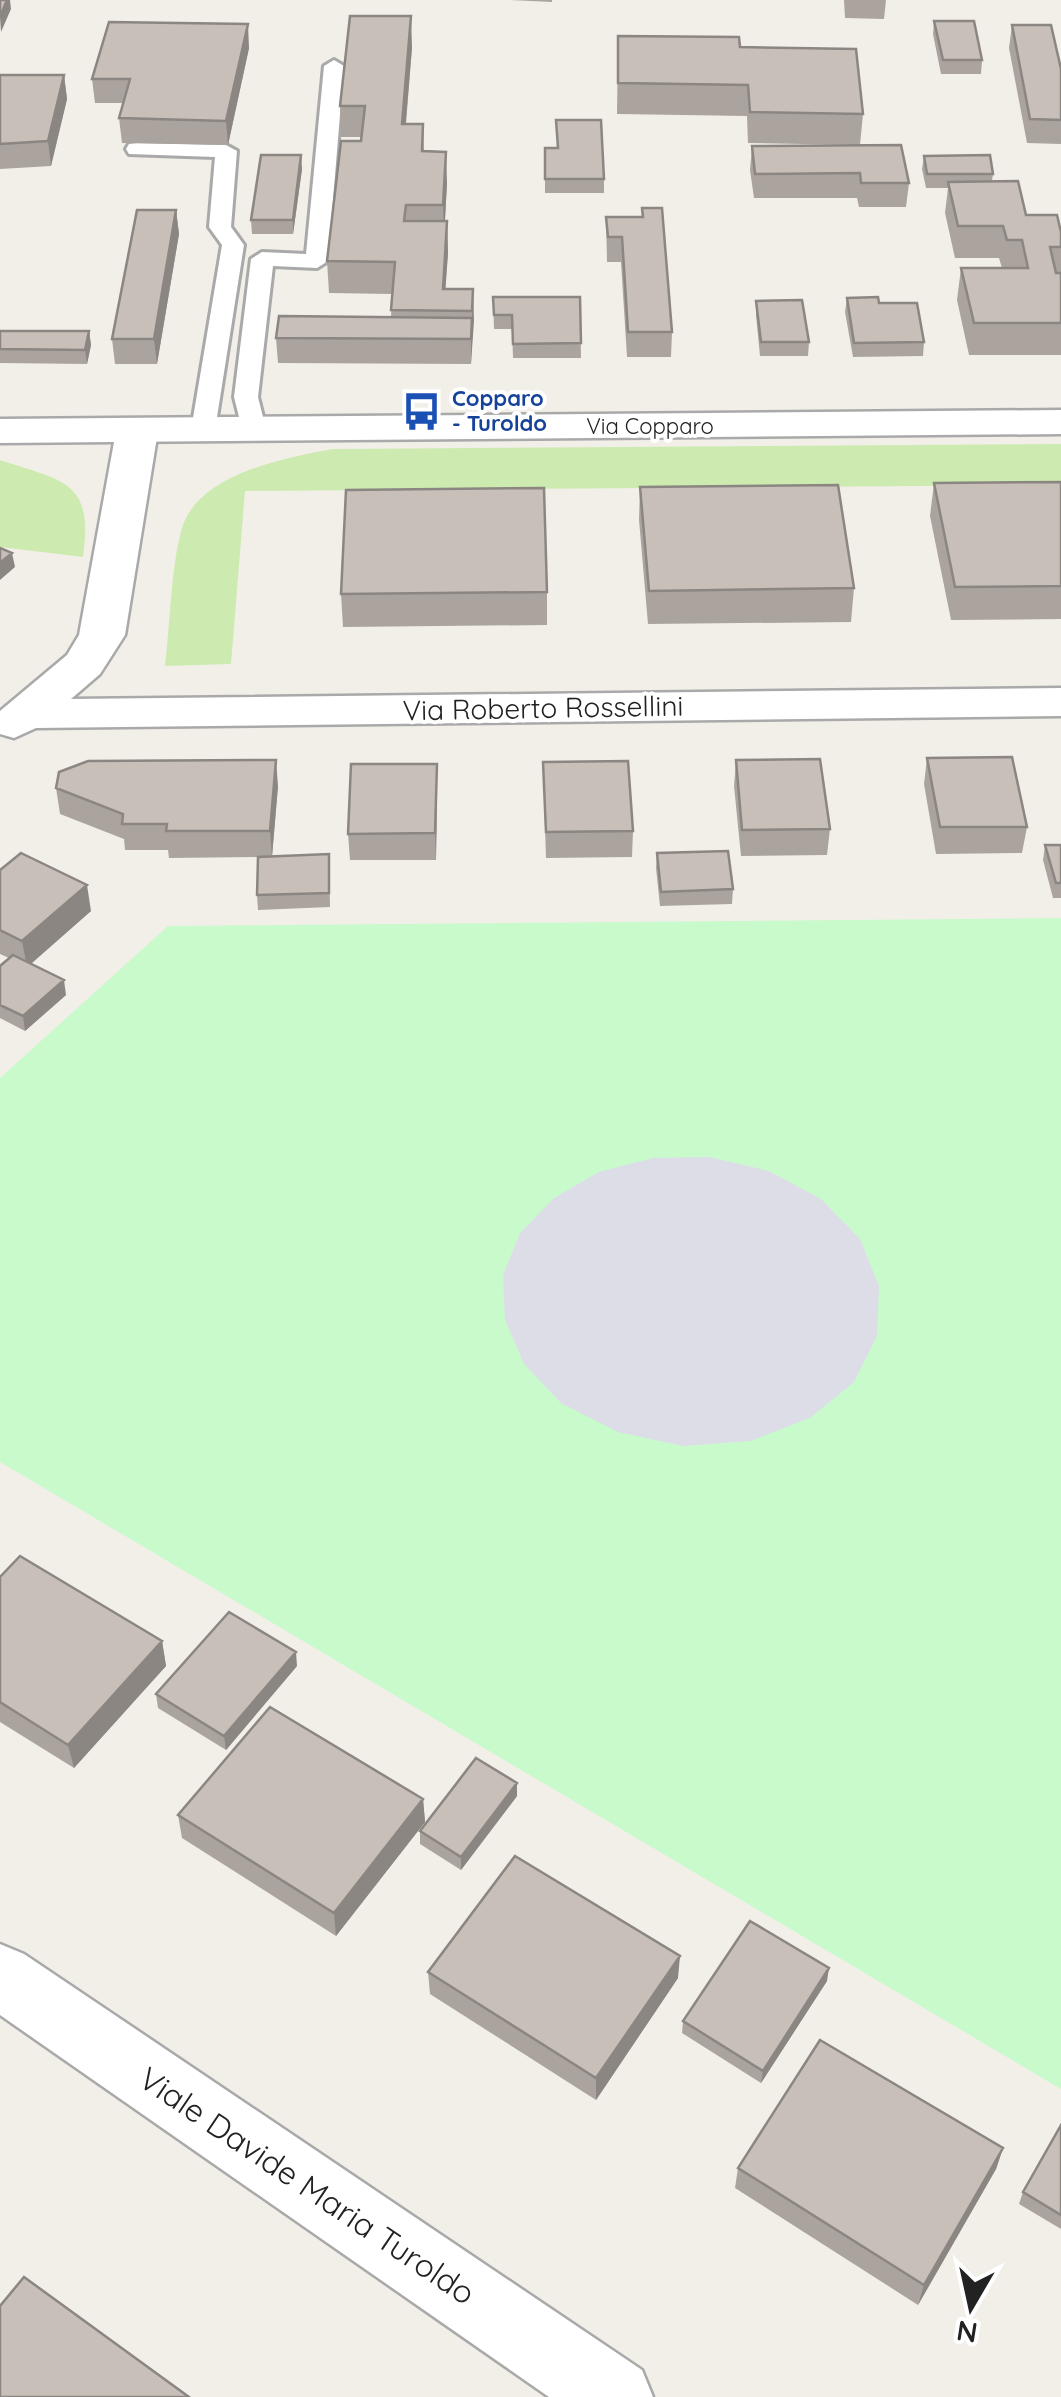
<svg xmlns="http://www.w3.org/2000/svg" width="1061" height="2397" viewBox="0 0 1061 2397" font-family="Quicksand,sans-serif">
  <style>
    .grass { fill: #cdebb0 }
    .park { fill: #c8facc }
    .plaza { fill: #dddde8 }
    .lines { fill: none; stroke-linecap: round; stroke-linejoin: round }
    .service-casing { stroke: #a9a9a9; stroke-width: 6 }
    .minor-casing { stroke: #a9a9a9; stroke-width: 5 }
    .tertiary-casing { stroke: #a9a9a9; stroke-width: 5 }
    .service { fill: #fff; fill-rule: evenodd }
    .minor { fill: #fff; fill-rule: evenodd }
    .tertiary { fill: #fff; fill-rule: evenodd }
    .wall { fill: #aba49e }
    .shaded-wall { fill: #8b8681 }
    .building { fill: #c7bfb8; stroke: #8b8681; stroke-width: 2.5 }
    .labels { text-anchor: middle; stroke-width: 8; stroke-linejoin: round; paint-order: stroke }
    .far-transit-label { font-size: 22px; font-weight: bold; fill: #164399; stroke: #fff; text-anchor: start }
    .far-street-label { font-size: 22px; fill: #222; stroke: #fff }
    .street-label { font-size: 28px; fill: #222; stroke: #fff }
    .near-street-label { font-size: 32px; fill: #222; stroke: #fff }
  </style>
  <rect width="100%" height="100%" fill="#f2efe9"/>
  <path class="grass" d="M1061,444V485L245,491L231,664L165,666C170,625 171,566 182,528C199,473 285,458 333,449Z
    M0,460C63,481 94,480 83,557L0,547Z"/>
  <path class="park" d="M1061,918V2089L0,1462V1078L168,926Z"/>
  <path class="plaza" d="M709,1157L769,1171L821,1199L860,1239L879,1286L877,1336L854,1382L810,1418L750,1441L683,1446L618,1432L561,1403L524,1364L505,1320L503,1275L520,1233L554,1198L599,1172L653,1158Z"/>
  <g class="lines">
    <defs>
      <path id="service" d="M334,60L344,66L328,261L317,268L273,266L258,397L266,429L254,436L242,429L234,397L251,259L262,252L306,254L324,66Z
        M137,143L226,145L237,151L231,227L244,245L215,430L203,437L191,430L222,245L209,227L215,157L129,154L126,149L129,144Z"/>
      <path id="minor" d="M137,419L152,422L158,431L125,635L100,674L71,699L1061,688V716L36,728L14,738L0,734V711L67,655L79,635L116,431L122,422Z
        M0,1944L24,1954L642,2370L653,2397H549L0,2015Z"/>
      <path id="tertiary" d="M1061,410V434L0,443V419Z"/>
    </defs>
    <use href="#service" class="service-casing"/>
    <use href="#minor" class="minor-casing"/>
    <use href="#tertiary" class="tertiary-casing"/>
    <use href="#service" class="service"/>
    <use href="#minor" class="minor"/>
    <use href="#tertiary" class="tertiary"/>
  </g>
  <path class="wall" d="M510,0H552V2Z
    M844,0H886L884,19L845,18Z
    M934,21L982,60L981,74H941L933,34Z
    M1012,25L1061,69V144L1027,143L1009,48Z
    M618,36L740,47L863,114L860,145L748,143L747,116L617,114Z
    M412,47L406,124H423L424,151L447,183L445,221H447L448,253L445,289H473L471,364L278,363L276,338L391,317L392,294L329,293L327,261L362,137H341L340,106Z
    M249,48L228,145L122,143L119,118L123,103H95L92,79Z
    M0,75H64L67,99L51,166L0,169Z
    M752,146L909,183L906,207H859L857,198H754L750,170Z
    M545,148H557L604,179V193H545Z
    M924,156L993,174L992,181L1026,215L1061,232V355H969L957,300L961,268H1002L999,258H955L945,213L948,188H926L922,169Z
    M302,169L293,234H252L251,220Z
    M642,208L672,332L671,357H627L621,262H607L606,217H642Z
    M176,210L179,234L157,364H115L112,339Z
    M493,297H580L581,358H513L512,329H494Z
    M847,298L879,303L924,342L923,356L853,357L845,312Z
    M756,301L809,342L808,356H760L756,315Z
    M0,331H89L91,345L87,364L0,363Z
    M1061,482V619L951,620L930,516L934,483Z
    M640,487L854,588L851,622L648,624L639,520Z
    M547,592V625L343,627L341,594Z
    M927,758L1027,827L1022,853L936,854L924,784Z
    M736,760L830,829L827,855L741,856L734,786Z
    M543,762L633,831L632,857L546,858Z
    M278,786L272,856L329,854L330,907L258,910L257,895L258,857L169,858L168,850H125L124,839L60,814L56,788Z
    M437,790L436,860H350L348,834Z
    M1045,845H1061V898H1053L1043,860Z
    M657,853L733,889L732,904L660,906L656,868Z
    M0,870L91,911L31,964L66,995L25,1031L0,1018V966L9,958L0,954Z
    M0,1577L162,1641L166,1666L74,1768L0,1722Z
    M297,1666L226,1750L158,1708L156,1694Z
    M517,1796L461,1870L420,1844V1831Z
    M423,1799L425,1822L336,1936L182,1838L178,1815Z
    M428,1972L678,1978L596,2100L430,1994Z
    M827,1981L761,2083L682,2033L683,2021Z
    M1061,2125V2229L1019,2204L1023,2192Z
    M1003,2148L996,2169L918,2305L735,2188L738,2168Z"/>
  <path class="shaded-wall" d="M7,0H10L11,9L1,32L0,17Z
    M411,16L412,47L403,155L402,124Z
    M248,24L249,48L228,145L226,121Z
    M64,75L67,99L51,166L48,141Z
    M446,152L447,183L444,237L443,205Z
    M301,155L302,169L293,234V220Z
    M176,210L179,234L157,364L154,339Z
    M447,221L448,253L444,310L443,289Z
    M473,289L474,321L471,364V339Z
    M89,331L91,345L87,364L85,350Z
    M12,553L15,567L0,580V563Z
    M276,760L278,786L272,857L270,831Z
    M437,764V790L436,860L435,833Z
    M87,885L91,911L27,967L22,941Z
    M64,980L66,995L25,1031L23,1016Z
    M162,1641L166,1666L74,1768L68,1745Z
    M296,1652L297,1666L226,1750L224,1736Z
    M517,1783V1796L461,1870V1857Z
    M423,1799L425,1822L336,1936L334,1913Z
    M680,1956L678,1978L596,2100V2078Z
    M829,1968L827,1981L761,2083L763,2071Z
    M1003,2148L996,2169L918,2305L924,2285Z"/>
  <path class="building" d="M0,0H7L0,17Z
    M350,16H411L402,124H423L422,151L446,152L443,205H406L404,221H447L443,289H473L472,311L391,310L395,262L327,261L341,141H361L365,106H340Z
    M934,21H974L982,60H943Z
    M109,22L248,24L226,121L119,118L130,79H92Z
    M1012,25H1051L1061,69V120L1030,119Z
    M618,36L739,37L740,47L856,49L863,114L750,112L748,85L618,83Z
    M0,75H64L48,141L0,144Z
    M556,120H601L604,179H545V148H558Z
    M901,145L909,183H861L860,173L755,174L752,146Z
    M261,155H301L293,220H251Z
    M990,155L993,174H927L924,156Z
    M1018,181L1026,215H1057L1061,232V247H1050L1056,273H1061V323H974L961,268H1028L1022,240H1007L1003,226H958L948,182Z
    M642,208H662L672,332H628L622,237H608L606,217H643Z
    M137,210H176L154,339H112Z
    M493,297H580L581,343L513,344L512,315H494Z
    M878,297L879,303H917L924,342L854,343L847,298Z
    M802,300L809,342H761L756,301Z
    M279,316L472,318L471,339L276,338Z
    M0,331H89L85,350L0,349Z
    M1061,482V586L955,587L934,483Z
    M838,485L854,588L649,591L640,487Z
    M544,488L547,592L341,594L346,490Z
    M0,548L12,553L0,563Z
    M1012,757L1027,827H940L927,758Z
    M820,759L830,829L742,830L736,760Z
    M276,760L270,831H166L167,824H122L123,814L56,788L59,772L88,761Z
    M628,761L633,831L546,832L543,762Z
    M351,764H437L435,833L348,834Z
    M1045,845H1061V883H1056Z
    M728,851L733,889L661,892L657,853Z
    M21,853L87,885L22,941L0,930V870Z
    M329,854V893L257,895L258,857Z
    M13,955L64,980L23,1016L0,1005V966Z
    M20,1556L162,1641L68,1745L0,1702V1577Z
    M229,1612L296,1652L224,1736L156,1694Z
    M270,1707L423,1799L334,1913L178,1815Z
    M476,1758L517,1783L461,1857L420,1831Z
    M515,1856L680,1956L596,2078L428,1972Z
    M750,1921L829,1968L763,2071L683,2021Z
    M820,2040L1003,2148L924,2285L738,2168Z
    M1061,2125V2215L1023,2192Z
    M24,2277L189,2397H0V2306Z"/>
  <defs>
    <symbol id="bus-bare" viewBox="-9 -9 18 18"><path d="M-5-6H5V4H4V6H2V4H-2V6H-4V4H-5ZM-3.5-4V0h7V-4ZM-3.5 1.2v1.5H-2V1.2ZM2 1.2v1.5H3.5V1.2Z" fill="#1a4fb4" stroke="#fff" stroke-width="2.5" paint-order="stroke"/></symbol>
  </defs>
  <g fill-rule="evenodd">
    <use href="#bus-bare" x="394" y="384" width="55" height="55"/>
  </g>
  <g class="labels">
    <g class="far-transit-label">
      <text x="452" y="406">Copparo<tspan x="452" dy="25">- Turoldo</tspan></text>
    </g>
    <g class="far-street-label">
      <text x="650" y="434">Via Copparo</text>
    </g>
    <g class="street-label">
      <text transform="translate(543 708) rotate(-1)" y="10">Via Roberto Rossellini</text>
    </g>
    <g class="near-street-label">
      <text transform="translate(307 2186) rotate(34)" y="11">Viale Davide Maria Turoldo</text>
    </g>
  </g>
  <g transform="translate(971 2307) rotate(189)" stroke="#ffffff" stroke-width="8" paint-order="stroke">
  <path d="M0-8L18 38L0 25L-18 38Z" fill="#222222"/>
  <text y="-15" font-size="28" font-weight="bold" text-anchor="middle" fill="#222222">N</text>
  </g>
</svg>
